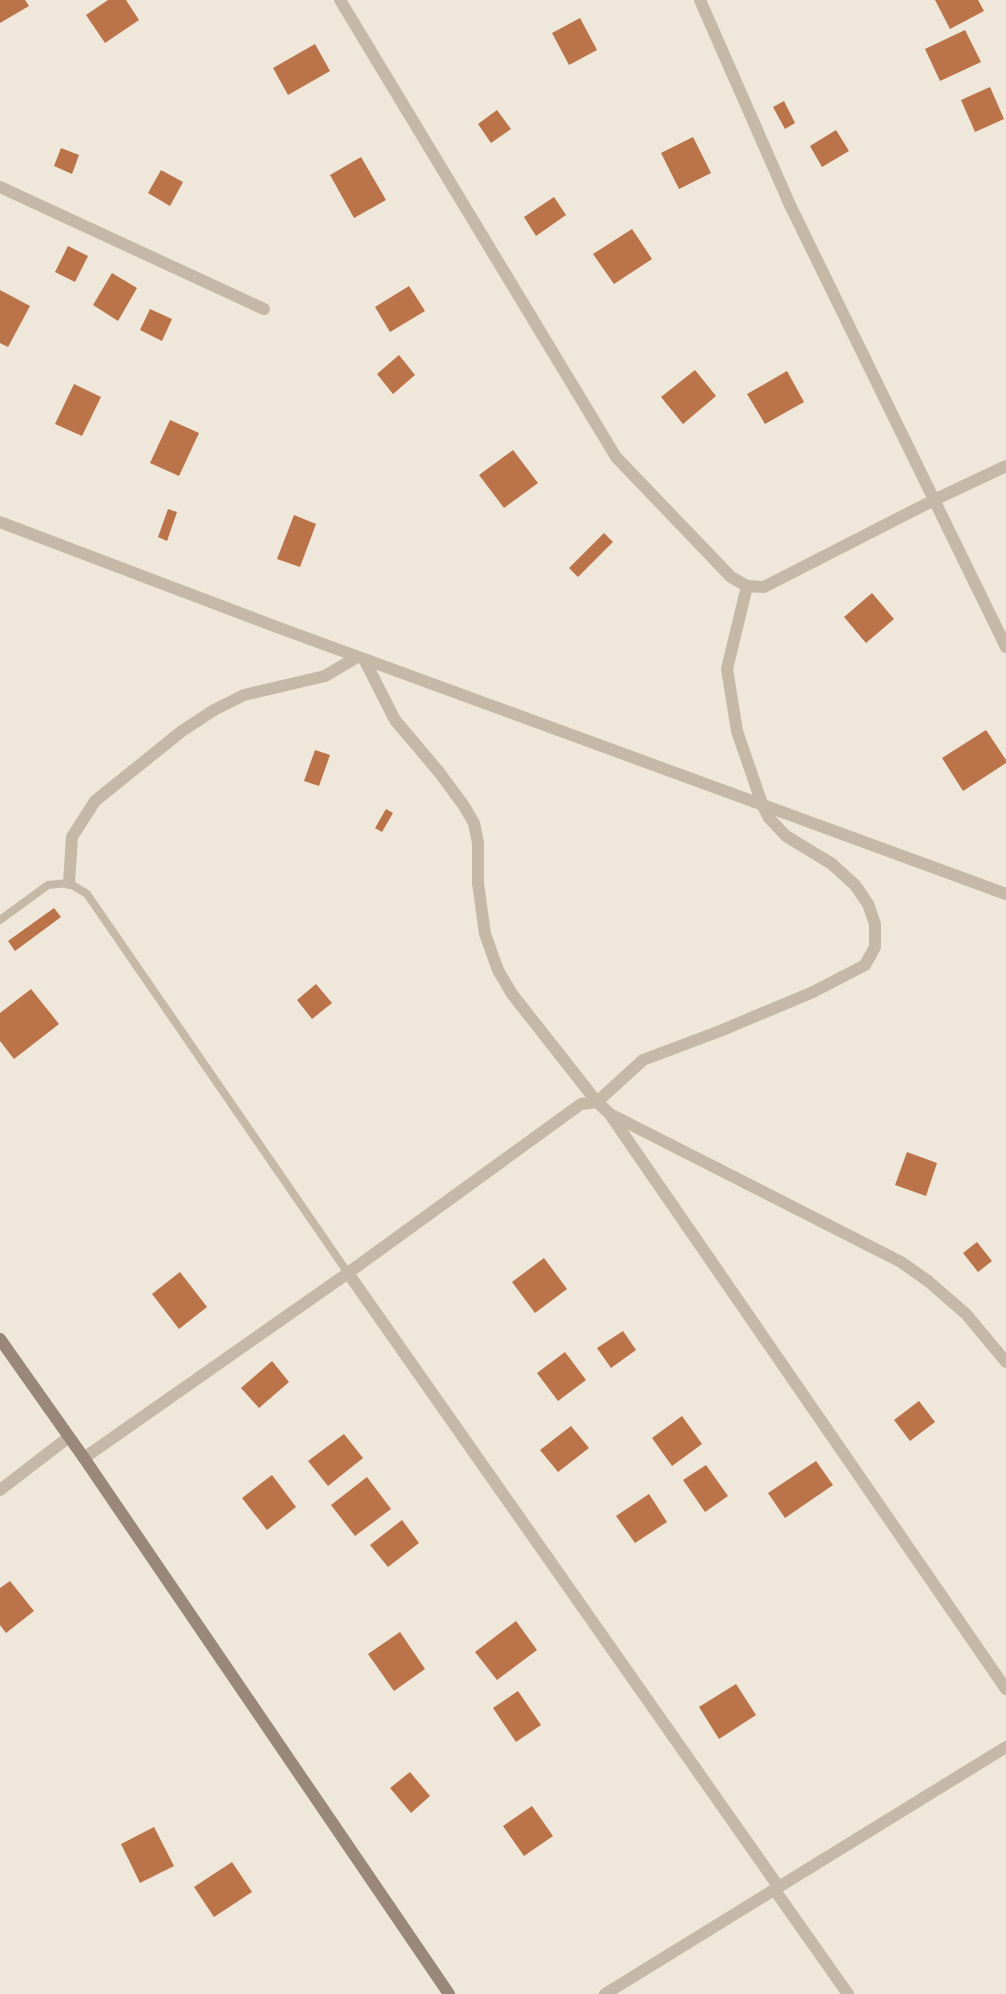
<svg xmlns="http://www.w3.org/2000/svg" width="1006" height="1994" viewBox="0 0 1006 1994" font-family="'Work Sans',sans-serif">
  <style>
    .building { fill: #bb744a }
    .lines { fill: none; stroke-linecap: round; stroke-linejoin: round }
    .lane { stroke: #c5b8a6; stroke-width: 8 }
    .street { stroke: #c5b8a6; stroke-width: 12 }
    .secondary { stroke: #998878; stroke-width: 12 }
  </style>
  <rect width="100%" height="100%" fill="#efe7d9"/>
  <path class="building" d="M0,0H25L29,6L0,23Z
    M108,0H126L139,20L105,43L86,15Z
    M935,0H978L984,11L950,29Z
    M580,18L597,50L569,65L552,33Z
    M965,30L981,62L940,81L925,49Z
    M315,44L330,71L288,95L273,68Z
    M990,87L1004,119L975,132L961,100Z
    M784,101L795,123L785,129L773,107Z
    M497,110L511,129L491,143L478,124Z
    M836,130L849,151L822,167L810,146Z
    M693,137L711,173L679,189L661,153Z
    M61,148L79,155L72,174L54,166Z
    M361,157L386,200L354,218L330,175Z
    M161,170L183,182L170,206L148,193Z
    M554,197L566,215L536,236L524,217Z
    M632,229L652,259L614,284L593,254Z
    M68,246L88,256L75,282L55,272Z
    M112,273L137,288L118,321L93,305Z
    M409,286L425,311L390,332L375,307Z
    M0,290L30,306L8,347L0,343Z
    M150,309L172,319L162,341L140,330Z
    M399,355L415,375L393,394L377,374Z
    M695,370L716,396L683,424L661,397Z
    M787,371L804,402L765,424L747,394Z
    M74,384L101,397L82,436L55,424Z
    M170,420L199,433L179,476L150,463Z
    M513,450L538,483L504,508L479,475Z
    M168,509L177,512L167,541L158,537Z
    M294,515L316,524L300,567L277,559Z
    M604,533L613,542L578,577L569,568Z
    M872,593L894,619L866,643L844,617Z
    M986,730L1006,760V763L963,791L942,758Z
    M315,750L330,755L319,786L304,781Z
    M386,809L393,813L382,832L375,828Z
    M54,908L61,917L15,951L8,941Z
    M316,984L332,1003L312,1019L297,1000Z
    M31,989L59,1024L14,1059L0,1041V1013Z
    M907,1152L937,1163L926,1196L895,1185Z
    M977,1242L992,1261L978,1272L963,1253Z
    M544,1258L567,1289L535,1313L512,1282Z
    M180,1272L207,1307L179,1329L152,1294Z
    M623,1331L636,1350L611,1368L597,1348Z
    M565,1352L586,1380L558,1401L537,1373Z
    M272,1361L289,1382L259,1408L241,1388Z
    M919,1401L935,1422L910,1441L894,1420Z
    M682,1416L702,1444L672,1466L652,1438Z
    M571,1426L589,1448L558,1472L540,1450Z
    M344,1434L363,1458L328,1486L308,1461Z
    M816,1461L833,1485L785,1518L768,1493Z
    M706,1465L728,1496L705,1512L683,1480Z
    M272,1475L296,1507L267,1530L242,1498Z
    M367,1477L391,1509L355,1536L331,1505Z
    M649,1494L667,1522L635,1543L616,1516Z
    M402,1520L419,1543L388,1567L370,1545Z
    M10,1581L34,1611L6,1633L0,1625V1588Z
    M516,1621L537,1650L497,1680L475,1652Z
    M400,1632L425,1669L394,1691L368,1654Z
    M736,1684L756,1715L719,1739L699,1707Z
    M518,1691L541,1725L516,1742L493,1708Z
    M410,1772L430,1796L411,1813L390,1788Z
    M532,1806L553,1836L524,1856L503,1826Z
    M154,1827L174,1866L140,1883L121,1844Z
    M232,1862L252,1892L214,1917L194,1887Z"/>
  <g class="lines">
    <path class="lane" d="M0,920L48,885L69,883L87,894L348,1273"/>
    <path class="street" d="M340,0L616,457L731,577L747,586L764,587L934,500L1006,466
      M700,0L790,205L1006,647
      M0,187L264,309
      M0,522L274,626L1006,894
      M364,659L395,720L439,772L464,806L474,823L478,843V883L485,934L498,970L512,994L597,1102L643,1060L720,1031L813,992L865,965L875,947V924L868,904L855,885L832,864L786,836L769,818L762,804L737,731L727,669L747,586
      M69,883L72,837L95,801L182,731L214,710L244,695L325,676L357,657
      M610,1114L901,1262L928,1281L966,1314L1006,1362
      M348,1273L778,1886
      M84,1458L348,1273L581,1104L597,1102L609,1113L1006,1689
      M0,1490L69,1437
      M774,1889L848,1994
      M605,1994L1006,1747"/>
    <path class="secondary" d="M0,1339L84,1458L449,1994"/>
  </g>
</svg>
